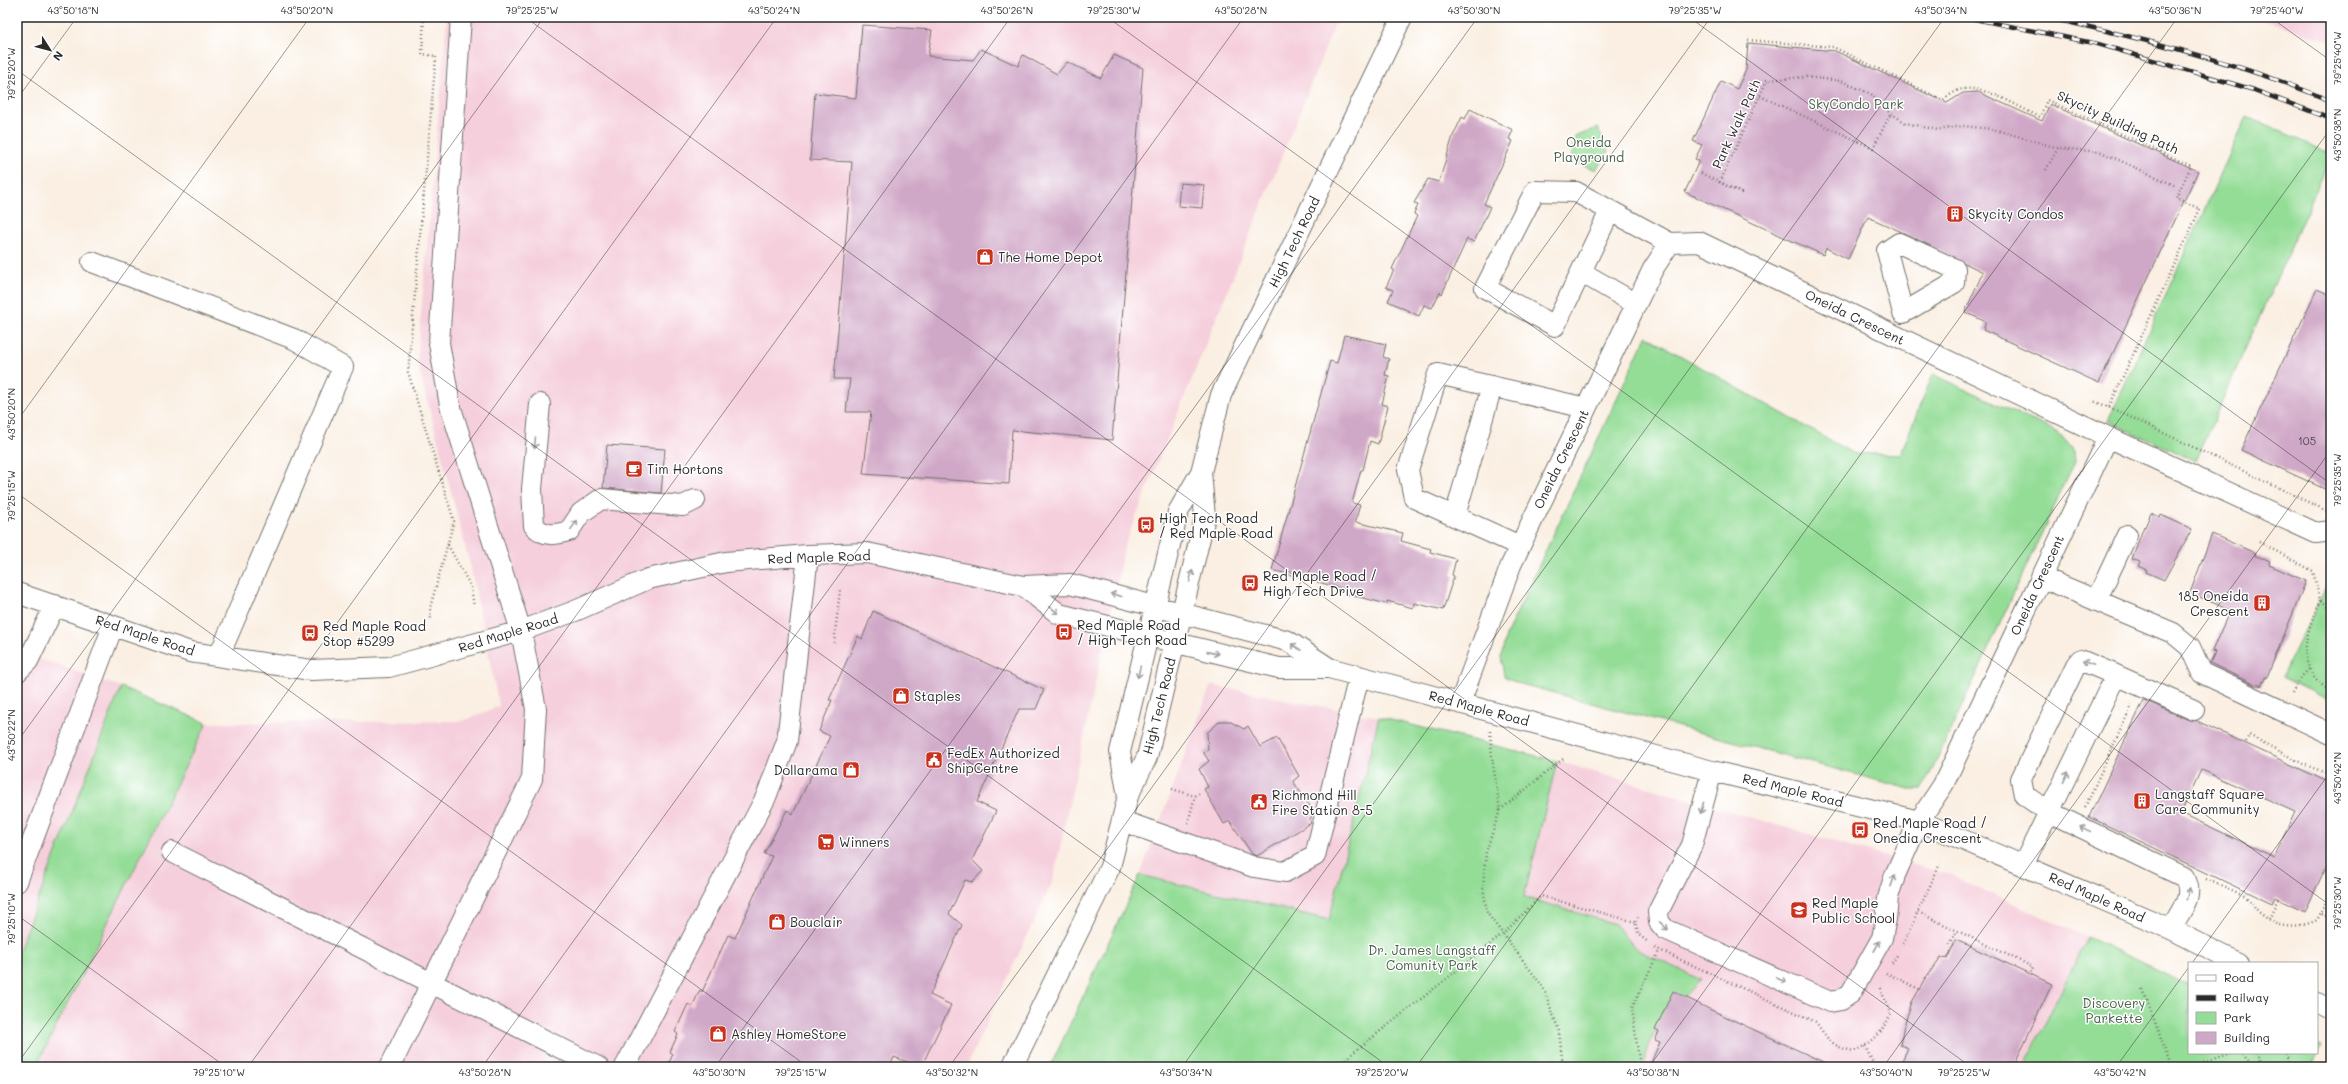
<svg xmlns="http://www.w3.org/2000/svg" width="2348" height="1084" viewBox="0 0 2348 1084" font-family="Mali,sans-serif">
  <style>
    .built { fill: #f5cfdb }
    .green { fill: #94dd97; stroke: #608461 }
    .building { fill: #d0a8c7; fill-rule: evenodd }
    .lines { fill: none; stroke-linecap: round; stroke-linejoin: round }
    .minor-casing { stroke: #73706b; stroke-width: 22 }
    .path { stroke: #73706b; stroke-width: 2.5; stroke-dasharray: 1 3; stroke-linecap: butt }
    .minor { stroke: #fff; stroke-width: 20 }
    .rail-casing { stroke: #2b2b2b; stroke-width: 4.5 }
    .rail { stroke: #fff; stroke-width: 3; stroke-dasharray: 9; stroke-linecap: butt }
    .oneway { stroke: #a0a0a0 }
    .ticks { fill: none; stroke: #2b2b2b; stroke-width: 1; stroke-opacity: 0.45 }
    .labels { text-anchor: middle; stroke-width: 3; stroke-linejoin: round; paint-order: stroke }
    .number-label { font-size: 11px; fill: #544a52 }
    .park-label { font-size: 13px; fill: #4a604b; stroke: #fff }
    .street-label { font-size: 13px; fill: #2b2b2b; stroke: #fff }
    .poi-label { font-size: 13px; fill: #2b2b2b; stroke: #fff; text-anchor: start }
    .neatline { fill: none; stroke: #2b2b2b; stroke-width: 1.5 }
    .ticks-label { font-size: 10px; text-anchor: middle; fill: #2b2b2b }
  </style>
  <rect width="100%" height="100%" fill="#fff"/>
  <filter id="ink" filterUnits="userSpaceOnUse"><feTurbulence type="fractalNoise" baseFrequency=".025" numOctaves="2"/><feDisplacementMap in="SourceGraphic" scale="8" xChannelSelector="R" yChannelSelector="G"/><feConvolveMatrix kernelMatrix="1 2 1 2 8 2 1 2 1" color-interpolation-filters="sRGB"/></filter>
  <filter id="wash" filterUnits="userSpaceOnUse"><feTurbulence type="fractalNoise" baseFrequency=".012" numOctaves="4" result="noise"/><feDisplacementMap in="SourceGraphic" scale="16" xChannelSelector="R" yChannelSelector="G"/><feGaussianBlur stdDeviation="0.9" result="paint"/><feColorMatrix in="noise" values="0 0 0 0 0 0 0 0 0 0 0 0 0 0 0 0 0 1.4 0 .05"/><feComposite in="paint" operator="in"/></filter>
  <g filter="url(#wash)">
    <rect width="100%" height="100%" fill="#faefe2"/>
    <path class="built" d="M447,17H1273L1336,22L1125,544L1053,881L966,1067H36L207,723L463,721L499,706L471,569L417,361Z
      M2255,17H2331V42Z
      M17,651L121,687L17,953Z
      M1211,685L1379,717L1329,921L1140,875Z
      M1557,761L1953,876L2087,937L2024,1067H1644V1060L1656,1027L1701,980L1636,949L1615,924L1524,897Z"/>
    <path class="green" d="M2247,116L2331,154V157L2195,461L2108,421Z
      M1597,128L1609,151L1596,170L1571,160L1575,137Z
      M1646,336L1852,453L1900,455L1933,374L2059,433L2074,451L2075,461L1931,773L1921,789H1909L1517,683L1504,676L1501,657L1506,636Z
      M2330,579L2331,580V701L2282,677Z
      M121,687L207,723L36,1067H17V953Z
      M1379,717L1557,761L1524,897L1615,924L1636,949L1701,980C1678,1004 1645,1030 1644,1067H1050L1140,875L1329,920Z
      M2087,937L2189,985V1053H2317V1044L2322,1046L2311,1067H2024Z"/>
    <g id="blocks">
      <path class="building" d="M862,25L932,30L928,56L973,60L981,49L1018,66L1023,55L1057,74L1067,62L1101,78L1114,55L1143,68L1112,440L1012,430L1009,484L863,474L871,412H846L850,379H834L852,162L810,160L815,93L856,98Z
        M1748,43L1835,51L1947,103L1963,93L1978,92L2042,121L2050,104L2198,171L2099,383L1983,330L1986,322L1965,312L1983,272L1904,233L1868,217L1848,259L1826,248L1823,255L1685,192L1699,161L1695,159L1702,145L1693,141L1721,81L1737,89L1746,70Z
        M1470,109L1513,130L1509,139L1513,141L1484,204L1490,207L1474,242L1467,239L1442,294L1440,292L1432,308L1424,305L1419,316L1388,301L1393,290L1386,287L1394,270L1392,269L1417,216L1414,214L1418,205L1414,203L1428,179L1439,182L1453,136L1462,117L1465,119Z
        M1180,183L1204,185L1202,208L1178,206Z
        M2317,289L2331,295V492L2241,450Z
        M1344,335L1386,344L1383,357L1389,359L1385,375L1389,376L1382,404L1388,406L1378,444L1370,441L1363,470H1361L1352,503L1360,505L1355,522L1403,533L1401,541L1431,549L1430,552L1456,559L1452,575L1454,576L1443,610L1414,603L1413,608L1387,601V604L1347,594L1348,590L1272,570L1330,361L1337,363Z
        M607,445L665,449L661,493L603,488Z
        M2151,513L2160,517L2161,515L2192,529L2164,580L2146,572L2147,570L2138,566L2140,562L2132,559L2144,526L2145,527Z
        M2212,534L2255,553L2254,555L2271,562L2269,565L2306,581L2267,677H2265L2261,686L2258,684L2257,686L2210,663L2215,652L2212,651L2230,610L2190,593Z
        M873,611L1044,690L1036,709H1019L977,802L996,811L972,860L983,871L972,882L965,880L949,914L962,925L930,995L951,1005L921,1067L894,1057L890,1067H667L673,1054L670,1052L678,1034L675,1032L688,1004L692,1007L700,990L702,992L728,935L735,938L772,856L764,854L787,810L793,814L830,736L819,731L832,700H829L858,636L862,639Z
        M2144,700L2189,720L2197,721L2328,782L2326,788L2331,790V856L2305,912L2275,898L2272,904L2089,817ZM2201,770L2295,812L2274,857L2181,813Z
        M1220,721H1229L1244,729L1248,726L1260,747L1277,738L1299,776L1293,781L1314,812L1310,819L1311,823L1257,856L1252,854L1230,821L1224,824L1204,789L1208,787L1199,769L1209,761L1203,752L1208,749L1207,733Z
        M1956,940L2052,984L2013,1067H1899L1908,1048L1900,1045L1904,1025L1912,1002L1927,976L1941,957L1947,959Z
        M1673,991L1707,1008L1834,1067H1649L1660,1042L1655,1040L1659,1032L1655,1030Z"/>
    </g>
  </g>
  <g filter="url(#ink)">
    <use href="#blocks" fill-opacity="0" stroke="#73706b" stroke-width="1"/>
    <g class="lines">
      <defs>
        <path id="minor" d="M1610,211L1555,326L1485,288L1535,191L1576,192L1670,243
          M1670,243L1699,242L2108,437L2316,533L2331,531
          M1899,243L1955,269L1954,283L1903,313L1887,251Z
          M92,262L294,339L343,367L219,656
          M1581,272L1636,304
          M540,404L532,489L534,526C545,537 555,535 569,531L581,513L601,499L683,506L695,500
          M1455,516L1492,386
          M1520,546L1414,498L1408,470L1438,374L1586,408
          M2041,577L2173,633L2190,647L2202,673L2331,734
          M1023,586L1059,614L1279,668H1329L1712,771L1919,821L2171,929L2238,963
          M17,593L190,652L311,670L389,667L521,631L575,611L648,579L726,562L808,555L867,553L1023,586L1070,584L1288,641L1329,668
          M2096,601L2127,535
          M17,672L28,661L55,605
          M2116,675L2194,710
          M1460,703L1511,565L1653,269L1670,243
          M1712,771L1692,845L1658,912L1659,922L1665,929L1830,1002L1841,1000L1851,993L1882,938L1886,919L1888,897L1895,875L1919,821L1943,785L2108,437
          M1128,796L1120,752L1178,512L1201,472L1221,395L1402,17
          M1122,821L1254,867L1285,872L1315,856L1359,676
          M172,852L598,1067
          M2023,865L2049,812L2116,675L2085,662L2080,660L2076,665L2021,779L2024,795L2049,812L2184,877C2196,895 2180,911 2171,929
          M17,882L113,626
          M2317,1003L2331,1010
          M390,1067L532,779L536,709L521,631L450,405L439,343L461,17
          M625,1067L766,797L787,741L808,555
          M1012,1067L1110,867L1128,796L1147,757L1205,517L1201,472"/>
      </defs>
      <use href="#minor" class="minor-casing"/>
      <path class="path" d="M424,17L422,54L436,56L408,372L454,521L430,608L431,620
        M1748,40L1833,47L1943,100C1948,96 1954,92 1959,90C1983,83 2018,107 2040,117L2047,100L2191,166L2176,198L2200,209L2109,407L2093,401
        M1760,96L1873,148L1891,113
        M2046,170L2058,148
        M1701,173L1741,193L1720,182L1767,80L1806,77L1841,81L1871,94L1890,113L1906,123L1938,130L1963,126L1993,129L2058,148L2101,152L2176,186
        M2109,407L2327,511
        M2259,542L2313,571L2320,600L2331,608
        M448,545L471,587L474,607
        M2320,600C2306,636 2292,665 2331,692
        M834,643L840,590
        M2293,693L2301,677L2309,669
        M1490,731L1492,757L1500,810L1486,852L1483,886L1487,913L1543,987L1559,1031L1563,1067
        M2246,742L2249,735L2303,764L2331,775
        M1172,789L1195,796
        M2085,807L2132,705
        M1500,810L1563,759
        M1188,823L1195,796L1202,792
        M2206,879C2219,885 2235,890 2246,898C2252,902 2255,909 2261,914C2277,927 2299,929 2317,920L2331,894
        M1918,912L2033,967L2030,974
        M2322,914L2331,916
        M1638,917L1635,922L1639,935L1648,942
        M2269,919L2278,900
        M1903,944L1940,864
        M1954,946L1950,944L1957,931
        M1655,948L1816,1022C1828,1040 1832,1047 1854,1051C1873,1043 1883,1032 1891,1013L1879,986
        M1892,963L1898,954
        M1886,973L1919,989
        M2143,989L2171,1067
        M1865,1046L1875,1067
        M2239,1053L2251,1067
        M2257,1053L2261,1067
        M2286,1053L2290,1067
        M1339,1064L1503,934L1541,896L1635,922
        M1640,1067L1632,1008L1659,951
        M2188,1067L2231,1053"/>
      <use href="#minor" class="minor"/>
      <defs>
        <path id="rail" d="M1965,17L2098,44L2254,90L2331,119
          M2044,17C2139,37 2241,63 2331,101"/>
      </defs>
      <use href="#rail" class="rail-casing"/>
      <use href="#rail" class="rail"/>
    </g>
    <defs><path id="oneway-shaft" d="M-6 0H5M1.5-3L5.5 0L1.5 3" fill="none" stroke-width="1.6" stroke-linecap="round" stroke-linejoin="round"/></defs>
    <g class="oneway">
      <use href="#oneway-shaft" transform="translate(535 443) rotate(94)"/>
      <use href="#oneway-shaft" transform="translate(574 525) rotate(-54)"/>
      <use href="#oneway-shaft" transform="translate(1191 576) rotate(-76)"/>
      <use href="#oneway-shaft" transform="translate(1116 595) rotate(-166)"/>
      <use href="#oneway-shaft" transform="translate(1054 610) rotate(37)"/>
      <use href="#oneway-shaft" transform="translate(1296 647) rotate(-147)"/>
      <use href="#oneway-shaft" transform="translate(1213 653) rotate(13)"/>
      <use href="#oneway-shaft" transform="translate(2088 663) rotate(-159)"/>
      <use href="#oneway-shaft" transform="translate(1139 672) rotate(103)"/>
      <use href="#oneway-shaft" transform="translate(2066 777) rotate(-64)"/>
      <use href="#oneway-shaft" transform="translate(1702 808) rotate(105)"/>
      <use href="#oneway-shaft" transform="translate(2085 829) rotate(-155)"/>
      <use href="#oneway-shaft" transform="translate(1893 881) rotate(-70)"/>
      <use href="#oneway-shaft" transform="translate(2188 894) rotate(-73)"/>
      <use href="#oneway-shaft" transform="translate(1664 926) rotate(43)"/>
      <use href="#oneway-shaft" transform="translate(1877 946) rotate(-61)"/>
      <use href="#oneway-shaft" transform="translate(1781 980) rotate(24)"/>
    </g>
  </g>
  <path class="ticks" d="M525,17L1971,1067M1107,17L2331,906M1689,17L2331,484M2270,17L2331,61M17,70L1389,1067M17,99L77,17M17,421L310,17M17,493L808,1067M17,742L544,17M17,915L226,1067M2192,963L2331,771M17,1064L777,17M248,1067L1011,17M482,1067L1244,17M715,1067L1478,17M949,1067L1711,17M1182,1067L1945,17M1416,1067L2178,17M1649,1067L2331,128M1883,1067L2331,450M2116,1067L2189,967"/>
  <defs>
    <symbol id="building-square" viewBox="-11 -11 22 22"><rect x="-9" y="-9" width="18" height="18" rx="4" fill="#c8321e" stroke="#fff"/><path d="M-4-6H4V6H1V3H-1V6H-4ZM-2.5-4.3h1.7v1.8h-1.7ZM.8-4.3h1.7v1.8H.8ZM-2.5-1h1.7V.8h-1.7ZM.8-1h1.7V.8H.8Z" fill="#fff"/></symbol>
    <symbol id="shop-square" viewBox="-11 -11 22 22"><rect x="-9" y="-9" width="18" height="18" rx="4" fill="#c8321e" stroke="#fff"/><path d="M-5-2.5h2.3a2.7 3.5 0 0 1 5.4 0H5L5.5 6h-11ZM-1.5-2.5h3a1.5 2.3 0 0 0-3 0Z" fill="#fff"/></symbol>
    <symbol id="cafe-square" viewBox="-11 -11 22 22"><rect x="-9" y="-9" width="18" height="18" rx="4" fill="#c8321e" stroke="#fff"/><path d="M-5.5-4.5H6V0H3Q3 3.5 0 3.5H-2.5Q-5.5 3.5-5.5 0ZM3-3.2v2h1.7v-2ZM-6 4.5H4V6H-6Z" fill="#fff"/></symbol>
    <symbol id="bus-square" viewBox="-11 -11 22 22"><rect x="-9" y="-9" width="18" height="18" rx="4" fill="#c8321e" stroke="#fff"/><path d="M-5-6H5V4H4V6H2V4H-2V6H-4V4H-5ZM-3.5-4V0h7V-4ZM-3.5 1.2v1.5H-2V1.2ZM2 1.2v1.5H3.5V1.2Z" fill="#fff"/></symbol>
    <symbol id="civic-square" viewBox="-11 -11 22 22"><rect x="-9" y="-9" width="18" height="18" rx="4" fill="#c8321e" stroke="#fff"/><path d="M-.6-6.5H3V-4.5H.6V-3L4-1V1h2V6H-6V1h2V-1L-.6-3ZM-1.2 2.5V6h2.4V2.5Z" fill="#fff"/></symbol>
    <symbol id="supermarket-square" viewBox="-11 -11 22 22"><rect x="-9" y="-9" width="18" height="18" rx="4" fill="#c8321e" stroke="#fff"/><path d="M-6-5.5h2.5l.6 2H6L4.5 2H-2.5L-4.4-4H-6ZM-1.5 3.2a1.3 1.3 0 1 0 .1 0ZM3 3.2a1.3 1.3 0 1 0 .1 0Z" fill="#fff"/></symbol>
    <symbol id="school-square" viewBox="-11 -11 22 22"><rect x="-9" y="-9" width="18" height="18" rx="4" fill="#c8321e" stroke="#fff"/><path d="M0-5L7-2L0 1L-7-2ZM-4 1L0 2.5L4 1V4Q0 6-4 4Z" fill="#fff"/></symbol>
  </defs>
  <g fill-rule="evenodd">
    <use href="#building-square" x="1945" y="204" width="20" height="20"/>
    <use href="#shop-square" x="975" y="247" width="20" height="20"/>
    <use href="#cafe-square" x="624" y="459" width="20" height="20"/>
    <use href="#bus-square" x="1136" y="515" width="20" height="20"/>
    <use href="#bus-square" x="1240" y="573" width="20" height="20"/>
    <use href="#building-square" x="2252" y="593" width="20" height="20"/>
    <use href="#bus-square" x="1054" y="622" width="20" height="20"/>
    <use href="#bus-square" x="300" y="623" width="20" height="20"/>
    <use href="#shop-square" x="891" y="686" width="20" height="20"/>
    <use href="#civic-square" x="924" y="750" width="20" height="20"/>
    <use href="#shop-square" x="841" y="760" width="20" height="20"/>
    <use href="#building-square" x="2132" y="791" width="20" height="20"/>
    <use href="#civic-square" x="1249" y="792" width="20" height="20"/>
    <use href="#bus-square" x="1850" y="820" width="20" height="20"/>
    <use href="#supermarket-square" x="816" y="832" width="20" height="20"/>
    <use href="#school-square" x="1789" y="900" width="20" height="20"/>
    <use href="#shop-square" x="767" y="912" width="20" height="20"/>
    <use href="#shop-square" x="708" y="1024" width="20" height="20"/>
  </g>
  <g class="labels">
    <g class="number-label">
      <text x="2307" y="445">105</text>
    </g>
    <g class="park-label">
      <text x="1856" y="109">SkyCondo Park</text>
      <text x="1589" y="147">Oneida<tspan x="1589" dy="15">Playground</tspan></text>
      <text x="1432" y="955">Dr. James Langstaff<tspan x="1432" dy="15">Comunity Park</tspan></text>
      <text x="2114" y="1008">Discovery<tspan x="2114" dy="15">Parkette</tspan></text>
    </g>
    <g class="street-label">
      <text transform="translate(2118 122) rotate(25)" y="5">Skycity Building Path</text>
      <text transform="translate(1736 124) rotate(-65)" y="5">Park Walk Path</text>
      <text transform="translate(1294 242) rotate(-64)" y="5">High Tech Road</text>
      <text transform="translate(1855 317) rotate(26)" y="5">Oneida Crescent</text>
      <text transform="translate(1561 459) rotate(-64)" y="5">Oneida Crescent</text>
      <text transform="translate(819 557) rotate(-2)" y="5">Red Maple Road</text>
      <text transform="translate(2037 585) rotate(-65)" y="5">Oneida Crescent</text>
      <text transform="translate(508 633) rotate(-17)" y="5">Red Maple Road</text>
      <text transform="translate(145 635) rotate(18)" y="5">Red Maple Road</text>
      <text transform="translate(1159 706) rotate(-76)" y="5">High Tech Road</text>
      <text transform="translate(1479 708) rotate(15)" y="5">Red Maple Road</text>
      <text transform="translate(1793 790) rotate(14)" y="5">Red Maple Road</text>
      <text transform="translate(2097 897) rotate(24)" y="5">Red Maple Road</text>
    </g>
    <g class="poi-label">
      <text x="1968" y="219">Skycity Condos</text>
      <text x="998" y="262">The Home Depot</text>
      <text x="647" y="474">Tim Hortons</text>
      <text x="1159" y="523">High Tech Road<tspan x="1159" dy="15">/ Red Maple Road</tspan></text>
      <text x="1263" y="581">Red Maple Road /<tspan x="1263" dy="15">High Tech Drive</tspan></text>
      <text x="2249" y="601" text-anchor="end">185 Oneida<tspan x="2249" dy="15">Crescent</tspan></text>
      <text x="1077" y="630">Red Maple Road<tspan x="1077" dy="15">/ High Tech Road</tspan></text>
      <text x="323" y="631">Red Maple Road<tspan x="323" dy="15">Stop #5299</tspan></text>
      <text x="914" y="701">Staples</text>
      <text x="947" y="758">FedEx Authorized<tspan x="947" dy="15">ShipCentre</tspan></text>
      <text x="838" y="775" text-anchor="end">Dollarama</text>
      <text x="2155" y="799">Langstaff Square<tspan x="2155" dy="15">Care Community</tspan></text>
      <text x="1272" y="800">Richmond Hill<tspan x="1272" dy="15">Fire Station 8-5</tspan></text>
      <text x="1873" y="828">Red Maple Road /<tspan x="1873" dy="15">Onedia Crescent</tspan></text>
      <text x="839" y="847">Winners</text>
      <text x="1812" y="908">Red Maple<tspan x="1812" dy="15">Public School</tspan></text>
      <text x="790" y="927">Bouclair</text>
      <text x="731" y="1039">Ashley HomeStore</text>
    </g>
  </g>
  <rect width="2348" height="1084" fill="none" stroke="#fff" stroke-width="44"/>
  <rect x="2188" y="962" width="130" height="92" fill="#ffffff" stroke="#aaaaaa"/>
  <rect x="2196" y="975" width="20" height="6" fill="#ffffff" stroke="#aaaaaa"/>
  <text x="2224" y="982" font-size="12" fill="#2b2b2b">Road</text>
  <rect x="2196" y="995" width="20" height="6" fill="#2b2b2b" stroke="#aaaaaa"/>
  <text x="2224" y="1002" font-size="12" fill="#2b2b2b">Railway</text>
  <rect x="2196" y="1012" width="20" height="12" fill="#94dd97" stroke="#aaaaaa"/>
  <text x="2224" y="1022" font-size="12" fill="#2b2b2b">Park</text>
  <rect x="2196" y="1032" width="20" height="12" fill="#d0a8c7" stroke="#aaaaaa"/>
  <text x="2224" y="1042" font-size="12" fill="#2b2b2b">Building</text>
  <g transform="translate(50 50) rotate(126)" stroke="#ffffff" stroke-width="3" paint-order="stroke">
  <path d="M0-3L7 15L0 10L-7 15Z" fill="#2b2b2b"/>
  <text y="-6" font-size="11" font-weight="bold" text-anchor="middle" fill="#2b2b2b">N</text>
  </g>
  <rect x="22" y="22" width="2304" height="1040" class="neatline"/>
  <g class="ticks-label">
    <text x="73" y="14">43°50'18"N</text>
    <text x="307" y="14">43°50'20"N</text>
    <text x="532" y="14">79°25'25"W</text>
    <text x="774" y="14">43°50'24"N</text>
    <text x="1007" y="14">43°50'26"N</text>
    <text x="1114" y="14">79°25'30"W</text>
    <text x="1241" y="14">43°50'28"N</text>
    <text x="1474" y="14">43°50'30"N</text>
    <text x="1695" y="14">79°25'35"W</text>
    <text x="1941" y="14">43°50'34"N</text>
    <text x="2175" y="14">43°50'36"N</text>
    <text x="2277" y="14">79°25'40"W</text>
    <text transform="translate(2337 58) rotate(-90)" y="4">79°25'40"W</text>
    <text transform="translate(11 74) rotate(-90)" y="4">79°25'20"W</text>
    <text transform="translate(2337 135) rotate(-90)" y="4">43°50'38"N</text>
    <text transform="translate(11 414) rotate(-90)" y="4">43°50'20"N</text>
    <text transform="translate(2337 480) rotate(-90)" y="4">79°25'35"W</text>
    <text transform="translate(11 496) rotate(-90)" y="4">79°25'15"W</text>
    <text transform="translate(11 735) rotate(-90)" y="4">43°50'22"N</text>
    <text transform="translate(2337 778) rotate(-90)" y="4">43°50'42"N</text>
    <text transform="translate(2337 903) rotate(-90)" y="4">79°25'30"W</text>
    <text transform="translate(11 919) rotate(-90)" y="4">79°25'10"W</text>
    <text x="219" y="1076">79°25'10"W</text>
    <text x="485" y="1076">43°50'28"N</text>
    <text x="719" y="1076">43°50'30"N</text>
    <text x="801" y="1076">79°25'15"W</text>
    <text x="952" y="1076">43°50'32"N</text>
    <text x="1186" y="1076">43°50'34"N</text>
    <text x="1382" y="1076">79°25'20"W</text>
    <text x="1653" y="1076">43°50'38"N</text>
    <text x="1886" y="1076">43°50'40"N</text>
    <text x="1964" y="1076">79°25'25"W</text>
    <text x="2120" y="1076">43°50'42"N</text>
  </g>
</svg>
